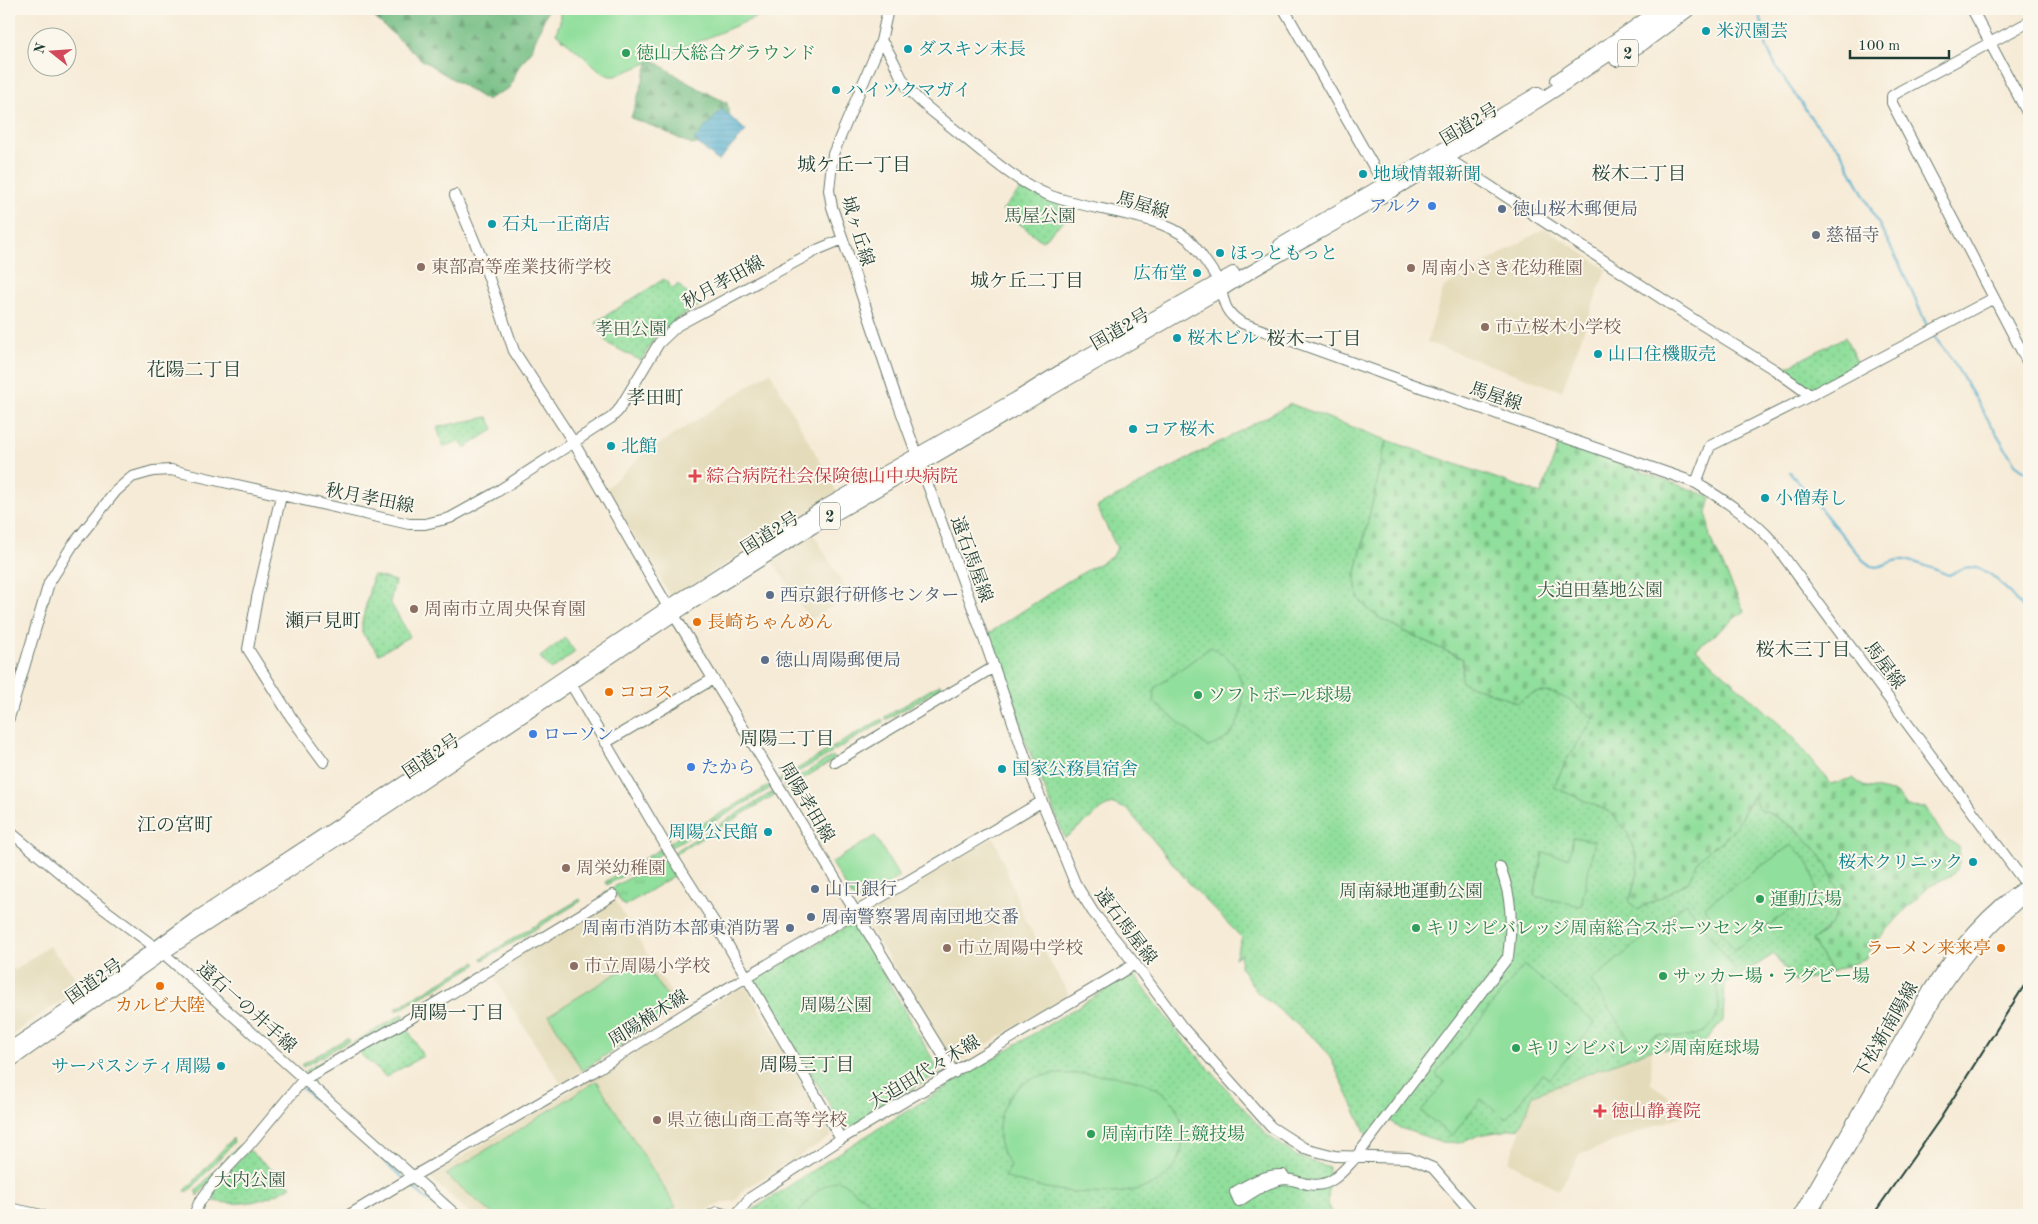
<svg xmlns="http://www.w3.org/2000/svg" width="2038" height="1224" viewBox="0 0 2038 1224" font-family="'Old Standard TT','Noto Serif JP',serif">
  <style>
    .built { fill: #e4dbba }
    .grass { fill: url(#grass-tufts); stroke: #588e68 }
    .forest { fill: url(#forest-firs); stroke: #4a7e5c }
    .cemetery { fill: url(#cemetery-stones); stroke: #588e68 }
    .park { fill: url(#park-dots); stroke: #588e68 }
    .garden { fill: #91df9c; stroke: #588e68 }
    .water { fill: url(#water-rules); stroke: #387682 }
    .lines { fill: none; stroke-linecap: round; stroke-linejoin: round }
    .stream { stroke: #52afd0; stroke-width: 2 }
    .tertiary-casing { stroke: #6a7a6d; stroke-width: 12 }
    .secondary-casing { stroke: #6a7a6d; stroke-width: 13 }
    .trunk-casing { stroke: #6a7a6d; stroke-width: 14 }
    .tertiary { stroke: #fff; stroke-width: 10 }
    .secondary { stroke: #fff; stroke-width: 11 }
    .trunk { stroke: #fff; stroke-width: 12 }
    .rail { stroke: #1f3d34; stroke-width: 2 }
    .culture-dot { fill: #0f9aa8; stroke: #fbf7ec; stroke-width: 2 }
    .leisure-dot { fill: #2e9e5b; stroke: #fbf7ec; stroke-width: 2 }
    .shop-dot { fill: #3f7fe0; stroke: #fbf7ec; stroke-width: 2 }
    .service-dot { fill: #5c6f8a; stroke: #fbf7ec; stroke-width: 2 }
    .worship-dot { fill: #6b7280; stroke: #fbf7ec; stroke-width: 2 }
    .education-dot { fill: #8d6e63; stroke: #fbf7ec; stroke-width: 2 }
    .health-dot { fill: #e0444e; stroke: #fbf7ec; stroke-width: 2 }
    .food-dot { fill: #e8710a; stroke: #fbf7ec; stroke-width: 2 }
    .labels { text-anchor: middle; stroke-width: 4; stroke-linejoin: round; paint-order: stroke }
    .shield { fill: #fbf7ec; stroke: #61756b; stroke-width: 1 }
    .shield-label { font-size: 16px; font-weight: bold; fill: #1f3d34 }
    .culture-label { font-size: 18px; fill: #0d838f; stroke: #fbf7ec; text-anchor: start }
    .leisure-label { font-size: 18px; fill: #27864d; stroke: #fbf7ec; text-anchor: start }
    .street-label { font-size: 18px; fill: #1f3d34; stroke: #fbf7ec }
    .shop-label { font-size: 18px; fill: #366cbe; stroke: #fbf7ec; text-anchor: start }
    .service-label { font-size: 18px; fill: #4e5e75; stroke: #fbf7ec; text-anchor: start }
    .park-label { font-size: 18px; fill: #365d49; stroke: #fbf7ec }
    .worship-label { font-size: 18px; fill: #5b616d; stroke: #fbf7ec; text-anchor: start }
    .education-label { font-size: 18px; fill: #785e54; stroke: #fbf7ec; text-anchor: start }
    .health-label { font-size: 18px; fill: #be3a42; stroke: #fbf7ec; text-anchor: start }
    .food-label { font-size: 18px; fill: #c56008; stroke: #fbf7ec; text-anchor: start }
    .neighbourhood-label { font-size: 19px; fill: #1f3d34; stroke: #fbf7ec }
  </style>
  <defs>
    <pattern id="grass-tufts" width="24" height="20" patternUnits="userSpaceOnUse" patternTransform="scale(1.25)"><rect width="24" height="20" fill="#91df9c"/><path d="M3 7l-1-3M5 7V3M7 7l1-3M15 17l-1-3M17 17v-4M19 17l1-3" fill="none" stroke="#7dc087"/></pattern>
    <pattern id="forest-firs" width="22" height="20" patternUnits="userSpaceOnUse" patternTransform="scale(1.25)"><rect width="22" height="20" fill="#74be84"/><path d="M5 1l3.5 6h-7zM16 11l3.5 6h-7z" fill="#5f9c6d"/></pattern>
    <pattern id="cemetery-stones" width="16" height="16" patternUnits="userSpaceOnUse" patternTransform="scale(1.25)"><rect width="16" height="16" fill="#91df9c"/><path d="M2 7V4a2 2 0 0 1 4 0v3zM10 15v-3a2 2 0 0 1 4 0v3z" fill="#7dc087"/></pattern>
    <pattern id="park-dots" width="8" height="8" patternUnits="userSpaceOnUse" patternTransform="scale(1.25)"><rect width="8" height="8" fill="#91df9c"/><path d="M2 2h.1M6 6h.1" fill="none" stroke="#7dc087" stroke-width="1.8" stroke-linecap="round"/></pattern>
    <pattern id="water-rules" width="6" height="5" patternUnits="userSpaceOnUse" patternTransform="scale(1.25)"><rect width="6" height="5" fill="#52afd0"/><path d="M0 2.5h6" fill="none" stroke="#4390aa"/></pattern>
  </defs>
  <rect width="100%" height="100%" fill="#fbf7ec"/>
  <filter id="ink" filterUnits="userSpaceOnUse"><feTurbulence type="fractalNoise" baseFrequency=".02" numOctaves="2"/><feDisplacementMap in="SourceGraphic" scale="10" xChannelSelector="R" yChannelSelector="G"/><feConvolveMatrix kernelMatrix="1 2 1 2 8 2 1 2 1" color-interpolation-filters="sRGB"/></filter>
  <filter id="wash" filterUnits="userSpaceOnUse"><feTurbulence type="fractalNoise" baseFrequency=".0096" numOctaves="4" result="noise"/><feDisplacementMap in="SourceGraphic" scale="20" xChannelSelector="R" yChannelSelector="G"/><feGaussianBlur stdDeviation="1.12" result="paint"/><feColorMatrix in="noise" values="0 0 0 0 0 0 0 0 0 0 0 0 0 0 0 0 0 1.4 0 .05"/><feComposite in="paint" operator="in"/></filter>
  <g filter="url(#wash)">
    <rect width="100%" height="100%" fill="#f6ebd7"/>
    <path class="built" d="M1545,228L1606,269L1562,391L1427,342L1444,287Z
      M770,372L838,494L803,516L850,596L810,620L760,541L672,599L605,490L640,457Z
      M994,837L1025,920L1069,994L955,1064L860,913Z
      M613,897L680,1009L561,1084L513,1010L492,972Z
      M49,946L83,986L9,1037V965L15,970Z
      M745,984L832,1136L743,1190L735,1201L721,1203L699,1215H472L429,1177Z
      M1652,1049L1651,1084L1692,1112L1579,1155L1559,1190L1509,1162L1533,1095Z"/>
    <path class="grass" d="M940,684L942,687L886,720L885,717Z
      M882,719L883,722L834,751L832,748Z
      M830,749L832,753L780,782L779,780Z
      M833,756L835,759L785,790L783,786Z
      M772,784L774,786L671,847L669,843Z
      M776,790L778,793L675,854L674,852Z
      M662,848L664,852L607,885L605,882Z
      M666,856L677,874L624,906L614,891L606,896L604,893Z
      M580,899L581,901L537,928L536,925Z
      M534,926L536,929L483,960L482,958Z
      M475,962L477,964L397,1011L395,1009Z
      M403,1014L405,1017L308,1074L305,1071Z
      M347,1038L349,1041L303,1067L301,1065Z
      M233,1138L234,1142L189,1191H185Z
      M238,1146H243L197,1196L196,1191Z"/>
    <path class="forest" d="M365,9H548L530,53L520,64L509,88L486,100L422,60Z
      M650,58L690,84L727,103L731,122L715,139L692,145L660,129L631,118Z"/>
    <path class="cemetery" d="M1387,440L1541,494L1560,441L1711,497L1707,513L1710,538L1744,611L1696,649L1787,731L1831,784L1853,778L1863,786L1897,793L1907,807L1926,808L1944,837L1959,847L1960,857L1958,867L1953,874L1930,886L1908,907L1873,945L1866,959L1831,972L1812,940L1826,931L1821,855L1797,830L1771,814L1759,809L1752,797L1737,825L1723,841L1711,848L1700,859L1688,882L1638,910L1629,902L1638,872L1610,812L1553,788L1566,761L1594,718L1518,703L1461,682L1463,659C1441,648 1378,622 1364,605C1356,596 1356,588 1355,576Z"/>
    <path class="park" d="M1025,185L1052,201L1074,208L1069,216L1042,241L1002,210Z
      M664,279L673,289L678,284L699,306L681,316L655,337L641,361L607,343L596,322Z
      M1845,337L1858,364L1812,388L1781,370Z
      M1291,404L1387,440L1355,576C1356,588 1356,596 1364,605C1378,622 1441,648 1463,659L1461,682L1518,703C1544,678 1572,701 1594,718L1566,761L1554,787L1610,812L1627,832L1634,848L1638,872L1629,902L1638,910L1688,882L1699,859L1711,848L1723,841L1737,825L1753,796L1759,809C1792,823 1819,845 1833,879C1836,884 1840,891 1840,897C1840,917 1827,930 1812,940L1831,972L1795,982L1774,954L1725,985L1723,1021L1702,1044L1680,1050L1652,1049L1533,1095L1520,1128L1479,1135L1461,1143L1442,1142L1400,1128L1385,1117L1369,1140L1331,1059L1320,1043L1257,992L1240,966L1241,954L1235,958L1242,938L1190,884L1128,810L1114,804L1106,806L1065,838L1022,733L988,634L1068,581L1113,556L1117,548L1097,507Z
      M488,417L494,429L465,448L461,442L443,446L437,427Z
      M373,575L395,581L390,602L410,636L379,654L362,633V622Z
      M565,638L575,652L551,670L540,657Z
      M854,922L940,1072L846,1131L754,981Z
      M1133,973L1183,1039L1266,1134L1298,1157L1329,1167L1328,1206L1333,1215H748L754,1209L853,1144Z
      M406,1026L423,1056L386,1077L359,1053Z
      M249,1150L291,1186C261,1204 238,1207 204,1199Z"/>
    <path class="garden" d="M560,9H776L616,76H610L603,73L556,33L560,22Z
      M1211,647C1220,652 1229,658 1235,667C1248,686 1244,725 1225,739C1220,743 1214,745 1208,747L1154,702L1155,688Z
      M875,836L899,877L861,902L855,901L831,863Z
      M1573,837L1595,841L1581,906L1534,896L1543,853L1569,858Z
      M1791,845C1810,861 1812,867 1816,891L1734,950L1704,907Z
      M1686,903L1736,971L1716,986C1724,1017 1712,1037 1679,1037C1672,1037 1666,1035 1659,1035C1652,1036 1642,1043 1635,1047L1591,981Z
      M640,959L676,1008L582,1071L549,1015Z
      M1524,965L1595,1023L1550,1079L1542,1074L1506,1119L1481,1099L1452,1136L1421,1111L1445,1082L1436,1074Z
      M1054,1074C1091,1074 1161,1070 1178,1112C1183,1123 1182,1134 1182,1146C1181,1161 1167,1178 1154,1184C1114,1202 1045,1191 1004,1177L1011,1167C1009,1163 1005,1158 1003,1153C991,1125 1005,1089 1034,1078C1040,1076 1048,1075 1054,1074Z
      M597,1081L676,1207L661,1215H494L446,1175Z
      M839,1180L888,1215H798C809,1198 818,1186 839,1180Z"/>
    <path class="water" d="M722,109L746,131L718,161L694,140Z"/>
    <g class="lines">
      <path class="stream" d="M1759,9L1767,48L1778,70L1814,122L1841,151L1899,263L1928,328
        M1932,334L1951,358L2015,464L2029,474
        M1790,472L1863,560C1879,574 1882,562 1899,560C1910,558 1938,571 1949,575C1954,573 1959,569 1964,568C1992,562 2012,599 2029,615
        M302,1088L403,1178
        M408,1183L445,1215"/>
    </g>
  </g>
  <g filter="url(#ink)">
    <g class="lines">
      <defs>
        <path id="tertiary" d="M888,9L881,41L833,154L829,190L832,207L898,403L988,650L1032,777L1075,883L1093,912L1135,964L1182,1027L1271,1127L1304,1148L1335,1156L1409,1158L1433,1168L1474,1215
          M1284,9L1383,183
          M1972,9L2029,116
          M2029,22L1900,91L1892,96V103L2029,365
          M881,41C893,55 897,72 907,87C918,102 935,113 949,125C981,150 1013,181 1051,196C1088,210 1160,214 1188,239C1193,243 1217,277 1219,282C1224,300 1223,312 1242,323L1406,382L1696,483C1724,500 1752,518 1773,542L2029,888
          M1447,158L1696,321L1775,370L1810,395
          M455,195L484,264L514,351L574,443L668,607L679,623L954,1073
          M1696,483L1710,446L1798,402L1994,298
          M281,496L257,598L248,649L291,717L324,762
          M571,684L669,851L718,928L841,1139
          M9,718L49,583L72,546L116,491L132,477L153,471L171,470L409,524H425L450,518L495,493L611,418L618,411L659,343L678,325L819,249L843,239
          M605,743L713,679
          M835,762L994,667
          M9,831L96,903L163,953L456,1215
          M1286,1179L1283,1175C1264,1174 1251,1183 1235,1192L1239,1201C1253,1192 1268,1181 1285,1179C1292,1179 1301,1183 1308,1184C1330,1189 1342,1172 1356,1157L1508,957C1512,923 1513,900 1500,867
          M9,1208L42,1215
          M194,1215L199,1203L215,1181L250,1144L303,1080L406,1021L613,895
          M349,1215L412,1177L593,1072L686,1013L1041,802
          M711,1215L717,1212L728,1215
          M736,1215L750,1198L841,1139L1135,964"/>
        <path id="secondary" d="M1799,1215L1931,987C1958,947 1988,910 2029,883
          M1810,1215L1939,994C1965,955 1993,922 2029,893"/>
        <path id="trunk" d="M1616,60L1643,44L1690,9
          M1557,80L1660,9
          M1280,245L1538,93
          M9,1049L103,986L195,919L506,716L668,607L822,508L1017,398L1075,362L1233,273
          M9,1062L163,953L388,806L690,604L813,527L1220,291C1263,263 1309,239 1354,213C1464,150 1571,82 1676,9"/>
      </defs>
      <use href="#tertiary" class="tertiary-casing"/>
      <use href="#secondary" class="secondary-casing"/>
      <use href="#trunk" class="trunk-casing"/>
      <use href="#tertiary" class="tertiary"/>
      <use href="#secondary" class="secondary"/>
      <use href="#trunk" class="trunk"/>
      <path class="rail" d="M1873,1215L1940,1119L2029,978"/>
    </g>
  </g>
  <g class="culture-dot">
    <circle cx="1706" cy="31" r="5"/>
    <circle cx="908" cy="49" r="5"/>
    <circle cx="836" cy="90" r="5"/>
    <circle cx="1363" cy="174" r="5"/>
    <circle cx="492" cy="224" r="5"/>
    <circle cx="1220" cy="253" r="5"/>
    <circle cx="1197" cy="273" r="5"/>
    <circle cx="1177" cy="338" r="5"/>
    <circle cx="1598" cy="354" r="5"/>
    <circle cx="1133" cy="429" r="5"/>
    <circle cx="611" cy="446" r="5"/>
    <circle cx="1765" cy="498" r="5"/>
    <circle cx="1002" cy="769" r="5"/>
    <circle cx="768" cy="832" r="5"/>
    <circle cx="1973" cy="862" r="5"/>
    <circle cx="221" cy="1066" r="5"/>
  </g>
  <g class="leisure-dot">
    <circle cx="626" cy="53" r="5"/>
    <circle cx="1198" cy="695" r="5"/>
    <circle cx="1760" cy="899" r="5"/>
    <circle cx="1416" cy="928" r="5"/>
    <circle cx="1663" cy="976" r="5"/>
    <circle cx="1516" cy="1048" r="5"/>
    <circle cx="1091" cy="1134" r="5"/>
  </g>
  <g class="shop-dot">
    <circle cx="1432" cy="206" r="5"/>
    <circle cx="533" cy="734" r="5"/>
    <circle cx="691" cy="767" r="5"/>
  </g>
  <g class="service-dot">
    <circle cx="1502" cy="209" r="5"/>
    <circle cx="770" cy="595" r="5"/>
    <circle cx="765" cy="660" r="5"/>
    <circle cx="815" cy="889" r="5"/>
    <circle cx="811" cy="917" r="5"/>
    <circle cx="790" cy="928" r="5"/>
  </g>
  <circle class="worship-dot" cx="1816" cy="235" r="5"/>
  <g class="education-dot">
    <circle cx="421" cy="267" r="5"/>
    <circle cx="1411" cy="268" r="5"/>
    <circle cx="1485" cy="327" r="5"/>
    <circle cx="414" cy="609" r="5"/>
    <circle cx="566" cy="868" r="5"/>
    <circle cx="947" cy="948" r="5"/>
    <circle cx="574" cy="966" r="5"/>
    <circle cx="657" cy="1120" r="5"/>
  </g>
  <g class="health-dot">
    <path d="M692.5 468.5h5v5h5v5h-5v5h-5v-5h-5v-5h5z"/>
    <path d="M1597.5 1103.5h5v5h5v5h-5v5h-5v-5h-5v-5h5z"/>
  </g>
  <g class="food-dot">
    <circle cx="697" cy="622" r="5"/>
    <circle cx="609" cy="692" r="5"/>
    <circle cx="2001" cy="948" r="5"/>
    <circle cx="160" cy="986" r="5"/>
  </g>
  <g class="labels">
    <g class="shield">
      <rect x="1618" y="39.5" width="20" height="27" rx="4"/>
      <rect x="820" y="502.5" width="20" height="27" rx="4"/>
    </g>
    <g class="shield-label">
      <text x="1628" y="59">2</text>
      <text x="830" y="522">2</text>
    </g>
    <g class="culture-label">
      <text x="1716" y="37">米沢園芸</text>
      <text x="918" y="55">ダスキン末長</text>
      <text x="846" y="96">ハイツクマガイ</text>
      <text x="1373" y="180">地域情報新聞</text>
      <text x="502" y="230">石丸一正商店</text>
      <text x="1230" y="259">ほっともっと</text>
      <text x="1187" y="279" text-anchor="end">広布堂</text>
      <text x="1187" y="344">桜木ビル</text>
      <text x="1608" y="360">山口住機販売</text>
      <text x="1143" y="435">コア桜木</text>
      <text x="621" y="452">北館</text>
      <text x="1775" y="504">小僧寿し</text>
      <text x="1012" y="775">国家公務員宿舎</text>
      <text x="758" y="838" text-anchor="end">周陽公民館</text>
      <text x="1963" y="868" text-anchor="end">桜木クリニック</text>
      <text x="211" y="1072" text-anchor="end">サーパスシティ周陽</text>
    </g>
    <g class="leisure-label">
      <text x="636" y="59">徳山大総合グラウンド</text>
      <text x="1208" y="701">ソフトボール球場</text>
      <text x="1770" y="905">運動広場</text>
      <text x="1426" y="934">キリンビバレッジ周南総合スポーツセンター</text>
      <text x="1673" y="982">サッカー場・ラグビー場</text>
      <text x="1526" y="1054">キリンビバレッジ周南庭球場</text>
      <text x="1101" y="1140">周南市陸上競技場</text>
    </g>
    <g class="street-label">
      <text transform="translate(1469 124) rotate(-31)" y="6">国道2号</text>
      <text transform="translate(1143 205) rotate(17)" y="6">馬屋線</text>
      <text transform="translate(858 231) rotate(73)" y="6">城ヶ丘線</text>
      <text transform="translate(723 282) rotate(-29)" y="6">秋月孝田線</text>
      <text transform="translate(1120 329) rotate(-30)" y="6">国道2号</text>
      <text transform="translate(1496 396) rotate(19)" y="6">馬屋線</text>
      <text transform="translate(370 498) rotate(11)" y="6">秋月孝田線</text>
      <text transform="translate(770 533) rotate(-32)" y="6">国道2号</text>
      <text transform="translate(972 559) rotate(70)" y="6">遠石馬屋線</text>
      <text transform="translate(1885 665) rotate(53)" y="6">馬屋線</text>
      <text transform="translate(431 756) rotate(-34)" y="6">国道2号</text>
      <text transform="translate(807 802) rotate(59)" y="6">周陽孝田線</text>
      <text transform="translate(1126 926) rotate(53)" y="6">遠石馬屋線</text>
      <text transform="translate(94 981) rotate(-35)" y="6">国道2号</text>
      <text transform="translate(247 1007) rotate(42)" y="6">遠石一の井手線</text>
      <text transform="translate(648 1018) rotate(-32)" y="6">周陽楠木線</text>
      <text transform="translate(1886 1030) rotate(-60)" y="6">下松新南陽線</text>
      <text transform="translate(924 1072) rotate(-31)" y="6">大迫田代々木線</text>
    </g>
    <g class="shop-label">
      <text x="1422" y="212" text-anchor="end">アルク</text>
      <text x="543" y="740">ローソン</text>
      <text x="701" y="773">たから</text>
    </g>
    <g class="service-label">
      <text x="1512" y="215">徳山桜木郵便局</text>
      <text x="780" y="601">西京銀行研修センター</text>
      <text x="775" y="666">徳山周陽郵便局</text>
      <text x="825" y="895">山口銀行</text>
      <text x="821" y="923">周南警察署周南団地交番</text>
      <text x="780" y="934" text-anchor="end">周南市消防本部東消防署</text>
    </g>
    <g class="park-label">
      <text x="1040" y="222">馬屋公園</text>
      <text x="631" y="335">孝田公園</text>
      <text x="1600" y="596">大迫田墓地公園</text>
      <text x="1411" y="897">周南緑地運動公園</text>
      <text x="836" y="1011">周陽公園</text>
      <text x="250" y="1186">大内公園</text>
    </g>
    <g class="worship-label">
      <text x="1826" y="241">慈福寺</text>
    </g>
    <g class="education-label">
      <text x="431" y="273">東部高等産業技術学校</text>
      <text x="1421" y="274">周南小さき花幼稚園</text>
      <text x="1495" y="333">市立桜木小学校</text>
      <text x="424" y="615">周南市立周央保育園</text>
      <text x="576" y="874">周栄幼稚園</text>
      <text x="957" y="954">市立周陽中学校</text>
      <text x="584" y="972">市立周陽小学校</text>
      <text x="667" y="1126">県立徳山商工高等学校</text>
    </g>
    <g class="health-label">
      <text x="706" y="482">綜合病院社会保険徳山中央病院</text>
      <text x="1611" y="1117">徳山静養院</text>
    </g>
    <g class="food-label">
      <text x="707" y="628">長崎ちゃんめん</text>
      <text x="619" y="698">ココス</text>
      <text x="1991" y="954" text-anchor="end">ラーメン来来亭</text>
      <text x="160" y="1011" text-anchor="middle">カルビ大陸</text>
    </g>
    <g class="neighbourhood-label">
      <text x="854" y="171">城ケ丘一丁目</text>
      <text x="1639" y="180">桜木二丁目</text>
      <text x="1027" y="287">城ケ丘二丁目</text>
      <text x="1314" y="345">桜木一丁目</text>
      <text x="194" y="376">花陽二丁目</text>
      <text x="655" y="404">孝田町</text>
      <text x="323" y="627">瀬戸見町</text>
      <text x="1803" y="656">桜木三丁目</text>
      <text x="787" y="745">周陽二丁目</text>
      <text x="175" y="831">江の宮町</text>
      <text x="457" y="1019">周陽一丁目</text>
      <text x="807" y="1071">周陽三丁目</text>
    </g>
  </g>
  <rect width="2038" height="1224" fill="none" stroke="#fbf7ec" stroke-width="30"/>
  <g transform="translate(52 52) rotate(287)"><circle r="24" fill="#fbf7ec" stroke="#a3ada2"/>
  <path d="M0-4L9 19L0 12L-9 19Z" fill="#d1495b"/>
  <text y="-8" font-size="14" font-weight="bold" text-anchor="middle" fill="#1f3d34">N</text>
  </g>
  <path d="M1850 50v8h99v-8" fill="none" stroke="#1f3d34" stroke-width="2.5"/>
  <text x="1858" y="50" font-size="15" fill="#1f3d34" stroke="#fbf7ec" stroke-width="4" paint-order="stroke">100 m</text>
</svg>
